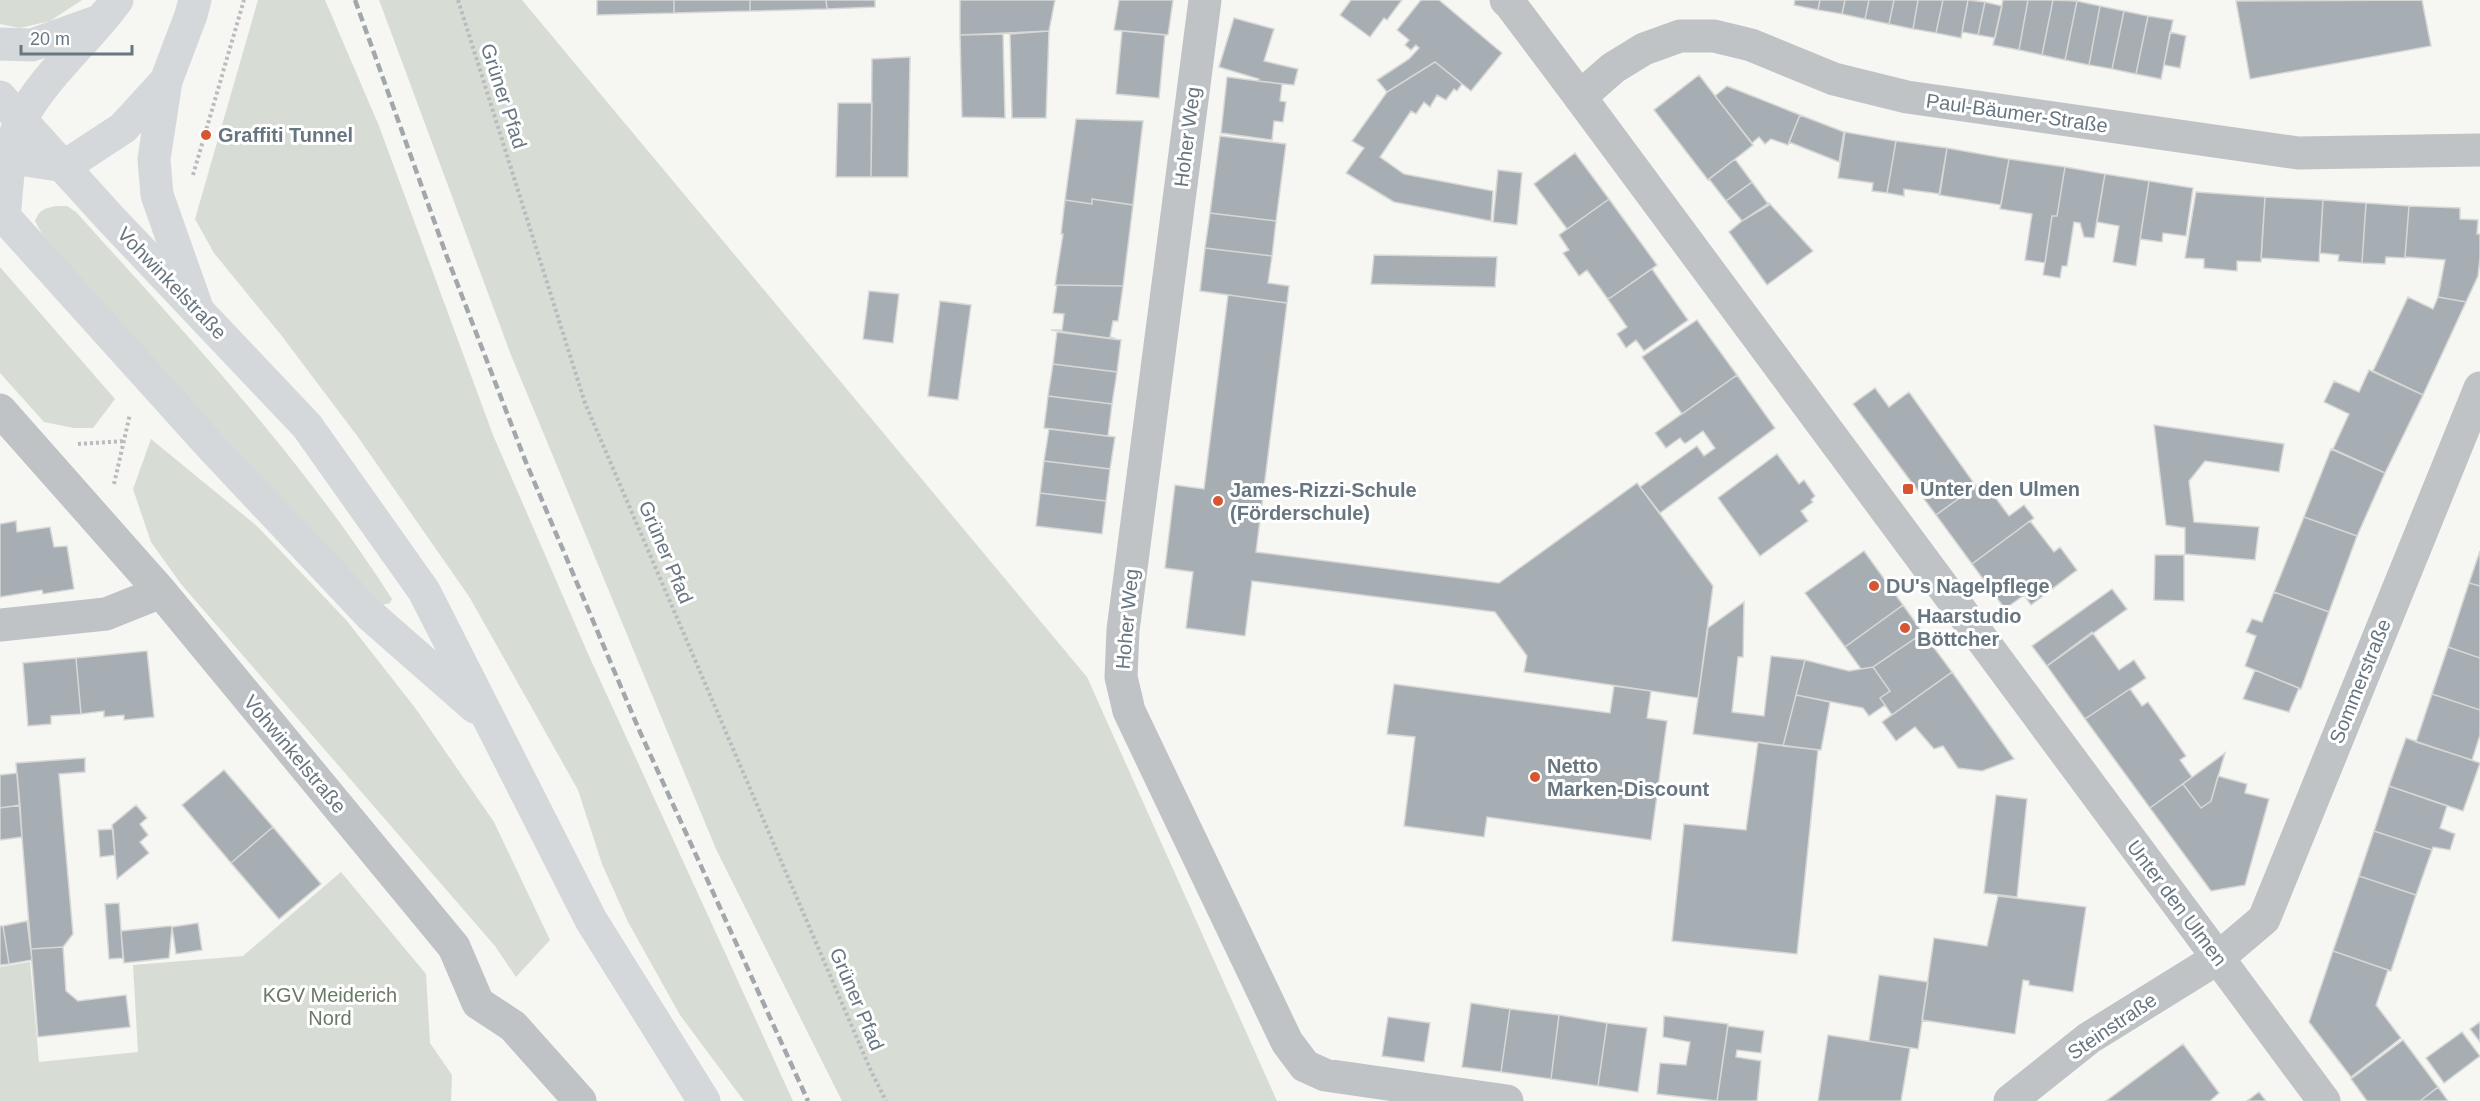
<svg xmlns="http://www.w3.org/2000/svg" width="2480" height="1101" viewBox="0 0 2480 1101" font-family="Arial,sans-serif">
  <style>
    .green { fill: #d7dcd4 }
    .building { fill: #a7aeb3; stroke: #d7d7d5; stroke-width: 1.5 }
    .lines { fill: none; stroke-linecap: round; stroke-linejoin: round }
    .path { stroke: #b9bcbe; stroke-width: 4; stroke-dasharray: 3 3; stroke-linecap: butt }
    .minor { stroke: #bfc3c6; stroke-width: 33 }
    .tertiary { stroke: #bfc3c6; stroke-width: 33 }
    .secondary { stroke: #d4d8db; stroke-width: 33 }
    .motorway { stroke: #d4d8db; stroke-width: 33 }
    .rail { stroke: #a1a7ab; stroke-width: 4.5; stroke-dasharray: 9 4.5; stroke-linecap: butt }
    .poi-dot { fill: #d65532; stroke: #fff; stroke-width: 2 }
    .labels { text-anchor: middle; stroke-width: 6; stroke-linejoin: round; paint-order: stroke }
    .street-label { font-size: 20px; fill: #677681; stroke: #fff }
    .poi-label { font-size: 20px; font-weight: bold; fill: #677681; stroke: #fff; text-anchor: start }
    .park-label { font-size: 20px; fill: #6a7965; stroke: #fff }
  </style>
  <rect width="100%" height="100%" fill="#f6f6f3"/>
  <path class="green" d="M0,0H82L50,21L20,28L0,24Z
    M258,0H325L379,126L493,435L589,656L793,1101H744L680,1015L628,922L602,864L578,790L470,598L358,437L281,335L214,253L195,219Z
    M379,0H522L1087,677L1277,1101H842L716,849L511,355Z
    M56,206H67L76,212C187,335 302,458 392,599L390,603L382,605L153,360L42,234L35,221C39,210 45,208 56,206Z
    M0,267L115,399L93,428H74L44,422L0,373Z
    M151,439L257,526L347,621L416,709L494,822L550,940L516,977L495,946L181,584L151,542L133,489Z
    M341,872L426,974L430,1043L452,1075L451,1101H0V967L30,962L39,1062L138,1052L133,965L243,956Z"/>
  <path class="building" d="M597,0H674V13L597,15Z
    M674,0H750V11L674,13Z
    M750,0H826L827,9L750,11Z
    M826,0H875V7L827,9Z
    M960,0H1055L1049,31L960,35Z
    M1119,0H1173L1168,35L1114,30Z
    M1351,0H1402L1387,20L1384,18L1370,37L1340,15Z
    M1421,0H1439L1502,53L1471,91L1435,62L1387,92L1377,80L1409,59L1419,48L1416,45L1411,50L1405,45L1409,40L1397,30Z
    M1795,0H1820L1818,10L1794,5Z
    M1820,0H1845L1842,14L1818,10Z
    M1845,0H1869L1865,19L1842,14Z
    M1869,0H1894L1889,24L1865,19Z
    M1894,0H1918L1913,29L1889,24Z
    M1918,0H1943L1936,33L1913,29Z
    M1943,0H1968L1961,38L1936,33Z
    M1968,0L1985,2L1978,35L1962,32Z
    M2003,0H2028L2019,50L1993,45Z
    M2028,0H2053L2042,55L2019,50Z
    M2053,0L2077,1L2065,60L2042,55Z
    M2422,0L2431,46L2250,79L2236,1Z
    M2077,1L2100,6L2089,65L2065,60Z
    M1985,2L2002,6L1995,38L1978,35Z
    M2100,6L2124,11L2112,69L2089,65Z
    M2124,11L2148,16L2136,74L2112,69Z
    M2148,16L2173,20L2161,79L2136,74Z
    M1234,18L1274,29L1264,61L1298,69L1294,85L1257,81L1259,79L1219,67Z
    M1049,31L1046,118H1012L1010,34Z
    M1122,31L1165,35L1159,98L1116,94Z
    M2170,32L2186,36L2180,68L2164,65Z
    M1003,34L1005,118L962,117L960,35Z
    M910,57L908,177H871L872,59Z
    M1435,62L1462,84L1457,91L1454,89L1446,100L1437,95L1430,107L1424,102L1416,114L1411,111L1380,157L1404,174L1493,191L1491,221L1394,202L1346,173L1364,148L1352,141L1387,92Z
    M1699,75L1753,145L1708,180L1654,110Z
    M1227,77L1282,84L1280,101L1286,102L1283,122L1274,121L1272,140L1221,133Z
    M1727,86L1800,115L1788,145L1771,139L1765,144L1759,137L1752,143L1715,96Z
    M838,103H872L871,177H836Z
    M1800,115L1844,132L1839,162L1789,142Z
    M1076,119L1143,121L1133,205L1092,199V204L1065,200Z
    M1845,132L1896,141L1887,193L1872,191L1873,183L1838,178Z
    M1220,136L1286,144L1276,221L1210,213Z
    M1896,141L1947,148L1940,194L1904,189V196L1887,193Z
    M1947,148L2009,159L2001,205L1939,195Z
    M1575,153L1609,199L1567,229L1534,184Z
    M1735,159L1752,182L1726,201L1709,179Z
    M2009,159L2065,167L2057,216H2052L2045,263L2025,260L2032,214L2000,209Z
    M2065,167L2105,174L2094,238L2084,237L2080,223L2074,222L2067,266H2062L2060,278L2043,275L2052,216H2057Z
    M1498,170L1522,173L1517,225L1493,222Z
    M2105,174L2149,181L2136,266L2113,262L2119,226L2097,222Z
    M2149,181L2193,188L2186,236L2163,233L2162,242L2140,239Z
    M1752,182L1769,205L1742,221L1726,201Z
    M2196,192L2265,197L2261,262L2237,261V271L2204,268V259L2185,258Z
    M2265,197L2323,200L2319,262L2261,258Z
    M1092,199L1133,205L1123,286L1055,285L1063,234H1061L1065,200L1092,204Z
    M1609,199L1657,265L1610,298H1607L1587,270L1579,276L1563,253L1569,250L1559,235Z
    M2323,200L2366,203L2362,263L2338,261L2339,255L2320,253Z
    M1769,203L1813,251L1767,285L1729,232L1742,221Z
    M2366,203L2409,206L2405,258L2386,257L2385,264L2362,263Z
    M2409,206L2460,208V219L2478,220L2477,234H2480V258L2478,276L2466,302L2438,297L2445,260L2405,257Z
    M1210,213L1276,221L1272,256L1205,248Z
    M1205,248L1272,256L1268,283L1289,286L1287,303L1200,291Z
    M1374,255L1497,257L1495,287L1371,284Z
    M1652,269L1688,320L1644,351L1636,340L1626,348L1617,334L1627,327L1607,298H1610Z
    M1057,285L1123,286L1118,321H1113L1110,337L1116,339L1051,330H1062L1064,314L1053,313Z
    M869,291L899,294L893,343L863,339Z
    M1228,295L1287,303L1256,552L1499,583L1637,483L1713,586L1698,698L1524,672L1527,656L1495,612L1252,581L1245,636L1186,628L1193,572L1165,568L1175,485L1204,489Z
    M2408,297L2433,309L2438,297L2466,302L2423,395L2373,371Z
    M940,301L971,305L958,400L928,396Z
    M1697,320L1737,375L1682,414L1642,357Z
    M1057,332L1121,340L1117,372L1053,364Z
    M1053,364L1117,372L1112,404L1048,396Z
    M2369,370L2423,395L2385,473L2333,449L2349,414L2324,402L2334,381L2359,392Z
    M1737,375L1775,428L1660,513L1640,487L1697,446L1704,456L1715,448L1703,431L1686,443H1684L1680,438L1666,448L1655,433Z
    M1875,388L1889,407L1909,392L1976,486L1936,515L1853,404Z
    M1048,396L1112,404L1108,436L1044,428Z
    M2154,425L2284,444L2279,472L2205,461L2189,481L2194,522L2259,527L2255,560L2185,554V528L2166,525Z
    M1049,429L1115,437L1110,469L1044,461Z
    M2331,449L2385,473L2357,536L2304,517Z
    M1777,454L1799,484L1804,480L1815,496L1811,500L1813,502L1801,511L1808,521L1760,556L1718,498Z
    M1044,461L1110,469L1106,501L1040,493Z
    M1983,481L2009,516L2024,505L2034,518L1972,564L1936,515Z
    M1040,493L1106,501L1102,534L1036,526Z
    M2304,517L2357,536L2329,612L2274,592Z
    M16,521L17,532L50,527L54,547L67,546L74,589L43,594L42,590L0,597V524Z
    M2030,521L2054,552L2060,547L2077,570L2031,605L2024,595L2005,609L1972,564Z
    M1864,551L1903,605L1845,647L1805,593Z
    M2480,551V586L2469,583Z
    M2155,555H2184V601L2154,600Z
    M2469,583L2480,586V658L2448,647Z
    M2112,589L2127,609L2047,666L2032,646Z
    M2274,592L2329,612L2301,689L2245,666L2256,636L2246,632L2252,619L2262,622Z
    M1744,602L1743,657H1738L1732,712L1764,716L1771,656L1805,660L1783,746L1693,734L1708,628Z
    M1903,605L1923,633L1873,667L1861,669L1845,647Z
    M2092,632L2119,670L2134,660L2146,678L2085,719L2047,666Z
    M1923,633L1952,672L1892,715L1880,698L1890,691L1873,667Z
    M2448,647L2480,658V710L2432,694Z
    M147,651L154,717L124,720V715L104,717V711L81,714L76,658Z
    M76,658L81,714L51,716V724L28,726L23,663Z
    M1805,660L1849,671L1873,667L1890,691L1880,698L1885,705L1869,716L1863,708L1796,695Z
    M2255,670L2299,688L2289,712L2243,699Z
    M1952,672L2014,759L1982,771L1958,768L1943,746L1934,749L1915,727L1896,741L1882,722Z
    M1394,684L1610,713L1614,686L1651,691L1647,718L1667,721L1651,840L1487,817L1484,837L1404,826L1415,737L1387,734Z
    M2130,689L2142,706L2148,702L2186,756L2180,760L2192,777L2150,808L2085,719Z
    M2432,694L2480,710V735L2472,760L2416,742Z
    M1796,695L1830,702L1821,750L1783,746Z
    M2406,738L2480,763L2463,811L2389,786Z
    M1758,742L1818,750L1797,954L1672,941L1684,824L1746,830Z
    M2225,753L2211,801L2201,808L2183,784Z
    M85,758V772L59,774L73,934L63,947L31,949L16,763Z
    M224,770L273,827L231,863L182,805Z
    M17,773L20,805L0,808V775Z
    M2218,776L2247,784L2245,793L2269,799L2245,885L2211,891L2150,808L2183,784L2201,808L2211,801Z
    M2389,786L2447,806L2440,828L2455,834L2450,850L2433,847L2432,850L2374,831Z
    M1996,795L2027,799L2017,897L1984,893Z
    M20,805L22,837L0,840V808Z
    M136,805L147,818L140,824L148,835L140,842L149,853L117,879L112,825Z
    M273,827L321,884L279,919L231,863Z
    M113,829L115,855L100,857L98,830Z
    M2374,831L2432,850L2416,895L2359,876Z
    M2359,876L2416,895L2391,971L2333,951Z
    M1998,896L2086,907L2073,992L2029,985V981L2023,980L2015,1034L1922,1020L1934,938L1987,946Z
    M119,903L123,958L109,959L105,904Z
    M27,921L32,960L9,964L3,926Z
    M198,923L202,950L176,954L172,927Z
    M0,926H3L9,964L0,965Z
    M170,926L172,927L169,958L124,963L121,931Z
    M63,947L66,991L78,1001L126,995L130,1027L38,1037L31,949Z
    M2333,951L2388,970L2376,1005L2401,1038L2351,1077L2309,1022Z
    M1879,975L1928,982L1918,1049L1869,1041Z
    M1471,1003L1510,1009L1501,1072L1462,1067Z
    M1510,1009L1559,1015L1551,1079L1501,1072Z
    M1559,1015L1607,1023L1598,1086L1551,1079Z
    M1664,1016L1728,1024L1717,1101L1657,1094L1660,1063L1686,1065L1690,1042L1663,1037Z
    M1388,1017L1430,1023L1424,1062L1382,1056Z
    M2480,1022V1042L2470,1029Z
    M1607,1023L1647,1028L1638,1092L1598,1086Z
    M1728,1026L1764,1031L1761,1053L1737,1050L1736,1057L1761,1061L1757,1101H1717Z
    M2462,1032L2480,1056L2444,1083L2426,1058Z
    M1828,1035L1910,1048L1901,1101H1818Z
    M2403,1040L2438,1087L2420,1101H2367L2351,1079Z
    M2183,1044L2219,1093L2210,1101H2106Z
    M2438,1087L2448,1101H2420Z
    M2259,1092L2266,1101H2247Z"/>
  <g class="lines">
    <path class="path" d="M458,0L585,403L871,1071L886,1101
      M193,175L244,0
      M78,444L125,441
      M114,484L130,414"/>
    <path class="minor" d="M1205,0L1123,630L1121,677L1129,711L1287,1042L1305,1066L1325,1075L1507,1101
      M1580,97L1613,68L1644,49L1680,36H1714L1751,45L1834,79L1907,97L2298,153L2480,150
      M0,410L161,592L454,947L478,1003L513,1026L580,1101
      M0,625L106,614L161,592
      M2010,1101L2089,1038L2218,958L2264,919L2480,388"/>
    <path class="tertiary" d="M1506,0L1511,5L1580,97L2324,1101"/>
    <path class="secondary" d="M0,97L110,218L307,426L424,591L591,920L704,1101
      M0,212L210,445L370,615L475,707"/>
    <path class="motorway" d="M195,0L191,15L166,81L154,159L157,195L197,308
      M0,44L32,45L96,22
      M0,156L65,166L123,128L166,81
      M4,218C7,190 8,143 22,118C46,74 88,40 117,0"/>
    <path class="rail" d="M355,0L447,257L525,460L640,732L808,1101"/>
  </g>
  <g class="poi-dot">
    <circle cx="206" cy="135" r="6"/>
    <rect x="1902" y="483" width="12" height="12" rx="3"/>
    <circle cx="1218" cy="501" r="6"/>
    <circle cx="1874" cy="586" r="6"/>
    <circle cx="1905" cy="628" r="6"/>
    <circle cx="1535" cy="777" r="6"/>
  </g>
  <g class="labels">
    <g class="street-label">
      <text transform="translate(504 96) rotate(72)" y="7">Grüner Pfad</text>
      <text transform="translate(2017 113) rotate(8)" y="7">Paul-Bäumer-Straße</text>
      <text transform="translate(1187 137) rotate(-83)" y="7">Hoher Weg</text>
      <text transform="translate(172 283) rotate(46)" y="7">Vohwinkelstraße</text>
      <text transform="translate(666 552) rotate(67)" y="7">Grüner Pfad</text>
      <text transform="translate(1127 619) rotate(-85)" y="7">Hoher Weg</text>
      <text transform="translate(2360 681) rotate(-68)" y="7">Sommerstraße</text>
      <text transform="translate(295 754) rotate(50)" y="7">Vohwinkelstraße</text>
      <text transform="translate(2177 903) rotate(53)" y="7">Unter den Ulmen</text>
      <text transform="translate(857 999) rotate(67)" y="7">Grüner Pfad</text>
      <text transform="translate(2112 1026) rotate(-34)" y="7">Steinstraße</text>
    </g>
    <g class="poi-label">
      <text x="218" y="142">Graffiti Tunnel</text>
      <text x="1920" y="496">Unter den Ulmen</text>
      <text x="1230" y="497">James-Rizzi-Schule<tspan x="1230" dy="23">(Förderschule)</tspan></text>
      <text x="1886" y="593">DU's Nagelpflege</text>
      <text x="1917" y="623">Haarstudio<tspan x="1917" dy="23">Böttcher</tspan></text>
      <text x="1547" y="773">Netto<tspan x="1547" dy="23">Marken-Discount</tspan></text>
    </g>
    <g class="park-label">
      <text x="330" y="1002">KGV Meiderich<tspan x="330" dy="23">Nord</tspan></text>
    </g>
  </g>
  <path d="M21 45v9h111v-9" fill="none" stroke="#677681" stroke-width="3"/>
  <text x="30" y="45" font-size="18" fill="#677681" stroke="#ffffff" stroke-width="4.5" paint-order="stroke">20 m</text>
</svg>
